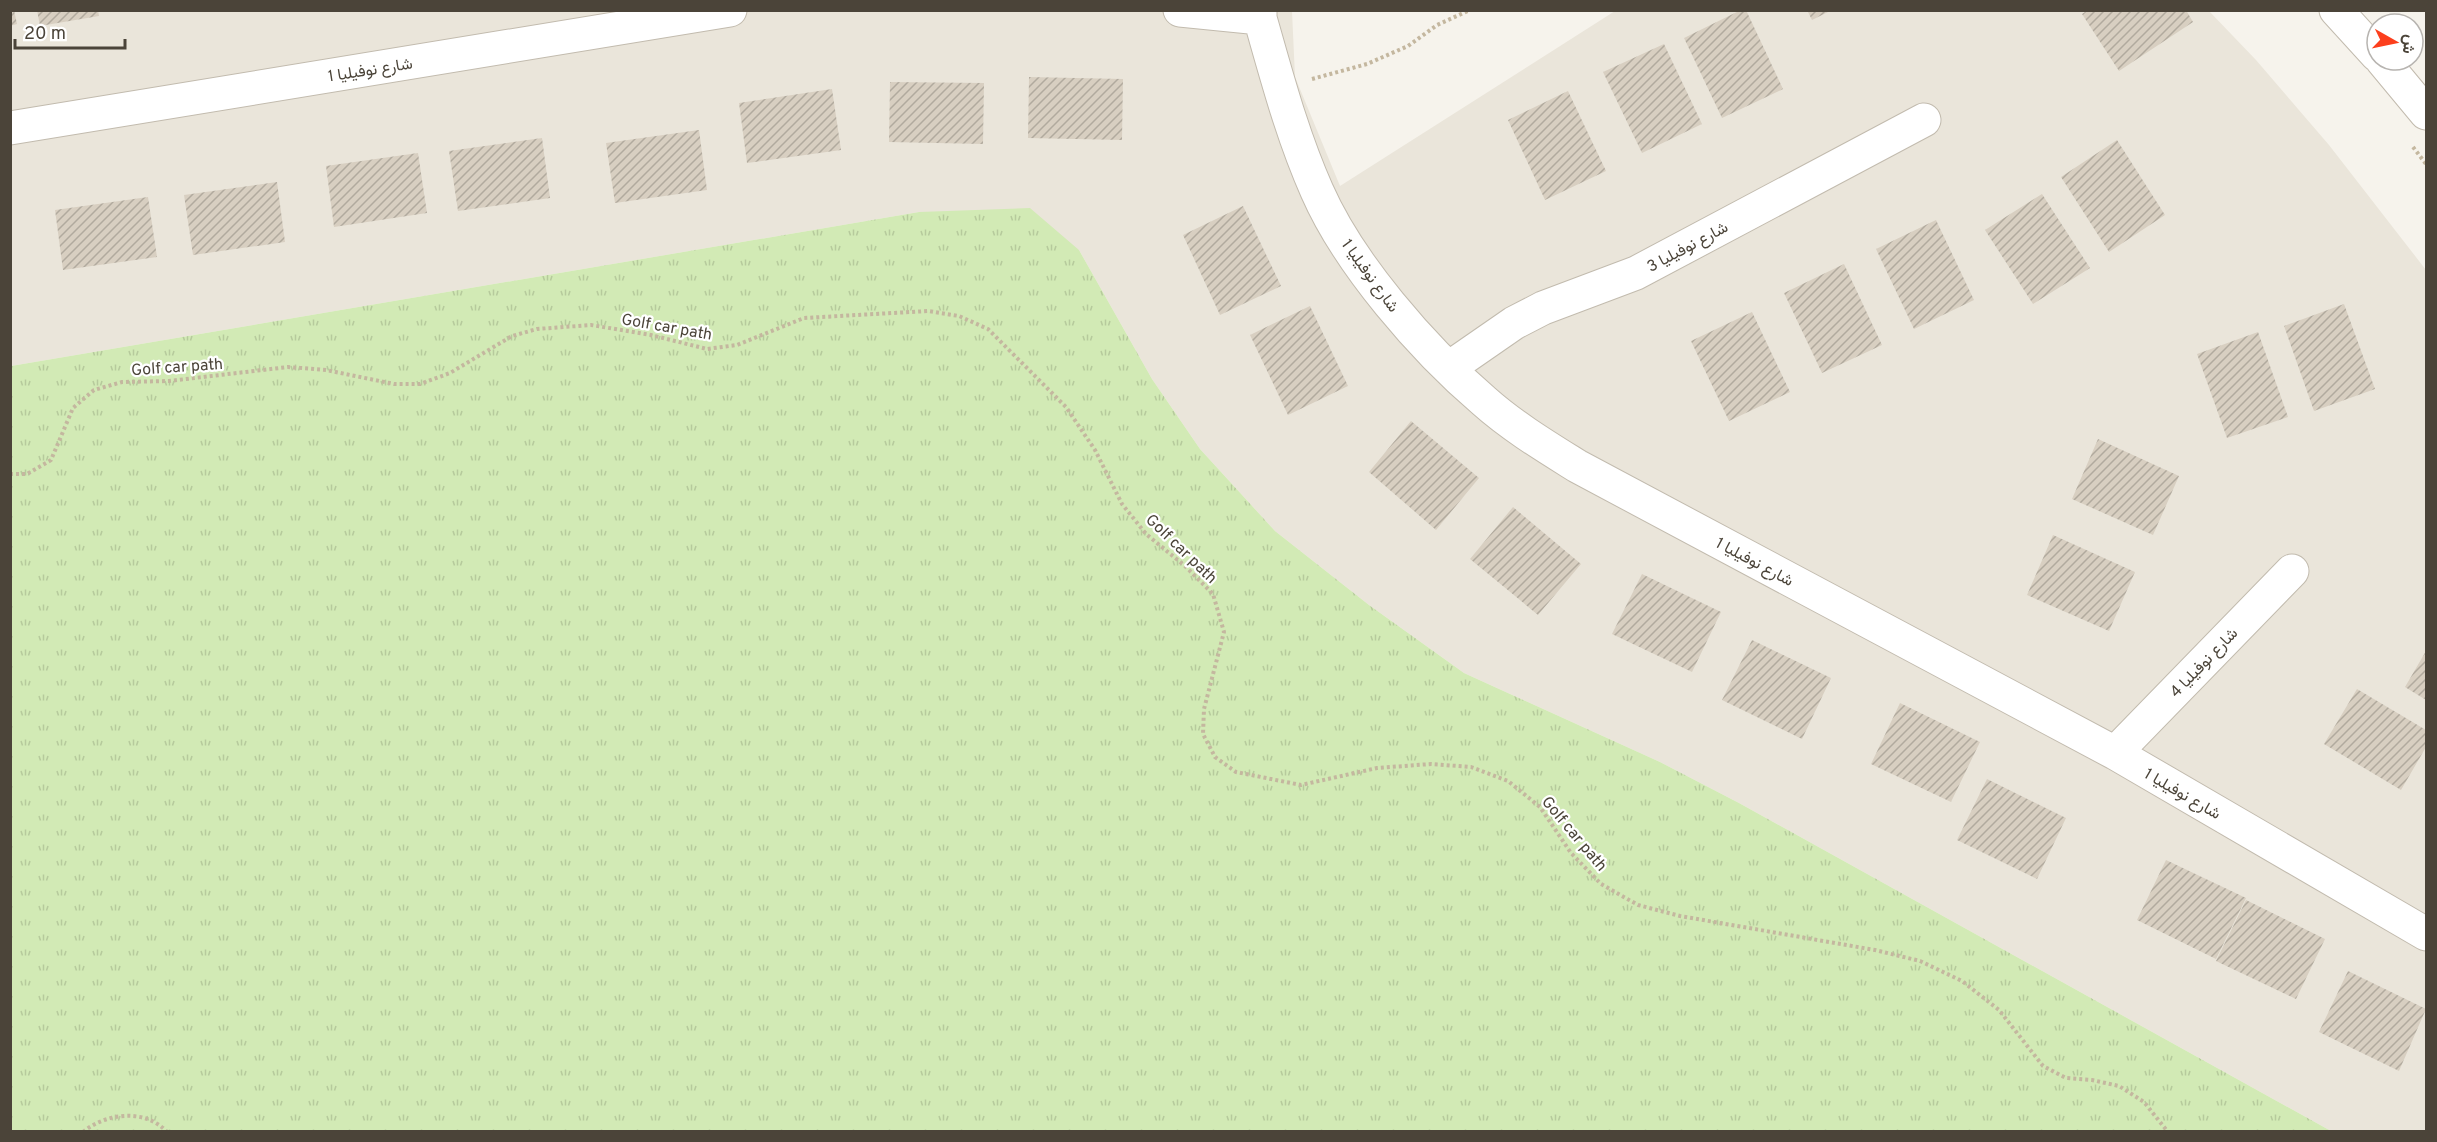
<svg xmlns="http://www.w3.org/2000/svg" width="2437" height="1142" viewBox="0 0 2437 1142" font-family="Overpass,Vazirmatn,sans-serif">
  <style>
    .residential { fill: #eae5da }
    .grass { fill: url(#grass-tufts) }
    .building { fill: url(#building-hatch) }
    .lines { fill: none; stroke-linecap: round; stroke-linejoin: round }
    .minor-casing { stroke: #c2bbae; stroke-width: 35 }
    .path { stroke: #c4b79f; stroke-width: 4; stroke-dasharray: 3 3; stroke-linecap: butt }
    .minor { stroke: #fff; stroke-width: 33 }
    .labels { text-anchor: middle; stroke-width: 4.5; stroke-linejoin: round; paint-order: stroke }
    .street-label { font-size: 16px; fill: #4b4439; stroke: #fff }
  </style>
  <defs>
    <pattern id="grass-tufts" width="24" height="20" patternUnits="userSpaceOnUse" patternTransform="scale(1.5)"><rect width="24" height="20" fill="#d2eab5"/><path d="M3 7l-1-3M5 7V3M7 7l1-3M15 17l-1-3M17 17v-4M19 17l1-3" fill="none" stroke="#b6ca9c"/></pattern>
    <pattern id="building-hatch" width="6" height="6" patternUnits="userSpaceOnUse" patternTransform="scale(1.5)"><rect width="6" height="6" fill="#d8cfc1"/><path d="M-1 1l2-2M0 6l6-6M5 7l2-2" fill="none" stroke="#b1aa9e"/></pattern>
  </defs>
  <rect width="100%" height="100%" fill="#f6f3ec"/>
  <path class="residential" d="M11,11H1292L1295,77L1340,186L1615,11H2209L2256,60L2329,145L2426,270V1131H2331L1739,803L1660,762L1464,673L1369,605L1275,531L1200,449L1152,379L1079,250L919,212L11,366Z"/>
  <path class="grass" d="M1030,208L1079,250L1152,379L1200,449L1275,531L1369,605L1464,673L1660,762L1739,803L2331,1131H11V366L919,212Z"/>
  <path class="building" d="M10,10H14L17,24L10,26Z
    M37,10H98L99,16L40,26Z
    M1741,10H1746L1783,89L1722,118L1684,38Z
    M1807,10H1832L1812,20Z
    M2088,10H2186L2193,22L2119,71L2082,14Z
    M1664,44L1702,124L1642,153L1603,72Z
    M1029,77L1123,79L1122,140L1028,138Z
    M890,82L984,83L983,144L889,142Z
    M832,89L841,150L747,163L739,103Z
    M1568,91L1606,171L1545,200L1508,120Z
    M699,130L707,190L615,203L606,143Z
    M542,138L550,198L458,211L449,151Z
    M2117,140L2165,215L2109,252L2061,177Z
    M418,153L427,213L334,227L326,166Z
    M277,182L285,242L193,255L184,195Z
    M2042,194L2090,268L2033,304L1985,230Z
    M148,197L157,257L63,270L55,210Z
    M1243,206L1281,286L1220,315L1183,235Z
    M1936,220L1974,300L1914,329L1876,249Z
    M1844,264L1882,345L1822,373L1784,293Z
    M2344,304L2375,389L2314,411L2284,326Z
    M1310,306L1348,386L1288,415L1250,335Z
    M1752,312L1790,392L1729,421L1691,341Z
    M2258,332L2288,417L2227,438L2197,354Z
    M1411,421L1479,478L1436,530L1369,472Z
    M2098,439L2179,476L2153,535L2072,499Z
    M1513,507L1581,564L1538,615L1470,559Z
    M2053,535L2135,572L2109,631L2027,595Z
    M1642,574L1721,612L1692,672L1612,634Z
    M1752,640L1831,678L1802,739L1722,700Z
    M2426,651V700L2405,687Z
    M2357,689L2426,730V747L2401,790L2324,744Z
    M1900,703L1980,742L1951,802L1871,764Z
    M1987,779L2066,818L2037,879L1957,840Z
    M2166,860L2246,898L2216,959L2137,920Z
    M2246,900L2325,939L2296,999L2216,961Z
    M2348,971L2426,1009L2399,1071L2319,1032Z"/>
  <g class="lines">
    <defs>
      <path id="minor" d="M1180,10L1260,18
        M1260,10V18C1277,77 1292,135 1317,191C1349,264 1423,349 1484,401C1512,426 1545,446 1577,466L2115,753L2426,934
        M2336,10L2377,55
        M2382,60L2426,113
        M10,128L730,10
        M1449,368L1514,323L1543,308L1636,273L1924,120
        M2115,753L2292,571"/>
    </defs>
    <use href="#minor" class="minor-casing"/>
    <path class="path" d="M1312,79L1367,64L1408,46L1437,25L1470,10
      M2413,147L2426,164
      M10,474H27L51,460L73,408L94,390L122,382L169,381L288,367L326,370L394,384H420L450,373L512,336L537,329L591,325L651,335L707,349L737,345L804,318L928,311L959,316L988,329L1066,407L1095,450L1122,504L1146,534L1185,566L1213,594L1224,632L1204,709L1203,734L1215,757L1236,772L1301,785L1377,768L1431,764L1471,767L1508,781L1540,807L1571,853L1601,884L1638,905L1680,916L1875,950L1920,961L1962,981L1999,1010L2043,1066L2066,1078L2092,1080L2119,1086L2144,1102L2168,1132
      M83,1132C106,1113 145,1108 167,1132"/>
    <use href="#minor" class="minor"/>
  </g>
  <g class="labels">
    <g class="street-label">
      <text transform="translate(370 69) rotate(-9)" y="6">شارع نوفيليا 1</text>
      <text transform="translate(1687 246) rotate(-28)" y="6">شارع نوفيليا 3</text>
      <text transform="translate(1371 275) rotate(54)" y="6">شارع نوفيليا 1</text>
      <text transform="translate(667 326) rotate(10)" y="6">Golf car path</text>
      <text transform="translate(177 366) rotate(-4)" y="6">Golf car path</text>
      <text transform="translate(1182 548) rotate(44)" y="6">Golf car path</text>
      <text transform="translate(1755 561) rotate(28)" y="6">شارع نوفيليا 1</text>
      <text transform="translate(2203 662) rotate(-46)" y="6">شارع نوفيليا 4</text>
      <text transform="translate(2183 793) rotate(30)" y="6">شارع نوفيليا 1</text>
      <text transform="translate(1575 833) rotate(50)" y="6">Golf car path</text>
    </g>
  </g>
  <rect width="2437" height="1142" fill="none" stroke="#4b4439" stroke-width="24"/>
  <g transform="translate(2395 42) rotate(99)"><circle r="28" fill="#ffffff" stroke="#b7b4b0" stroke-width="1.5"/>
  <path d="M0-4.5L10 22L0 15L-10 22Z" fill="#fc3f1d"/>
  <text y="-9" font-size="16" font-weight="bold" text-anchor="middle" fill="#4b4439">ش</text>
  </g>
  <path d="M15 39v9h110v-9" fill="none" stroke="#4b4439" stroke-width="3"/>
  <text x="24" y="39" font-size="18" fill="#4b4439" stroke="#ffffff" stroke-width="4.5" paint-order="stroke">20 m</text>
</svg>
